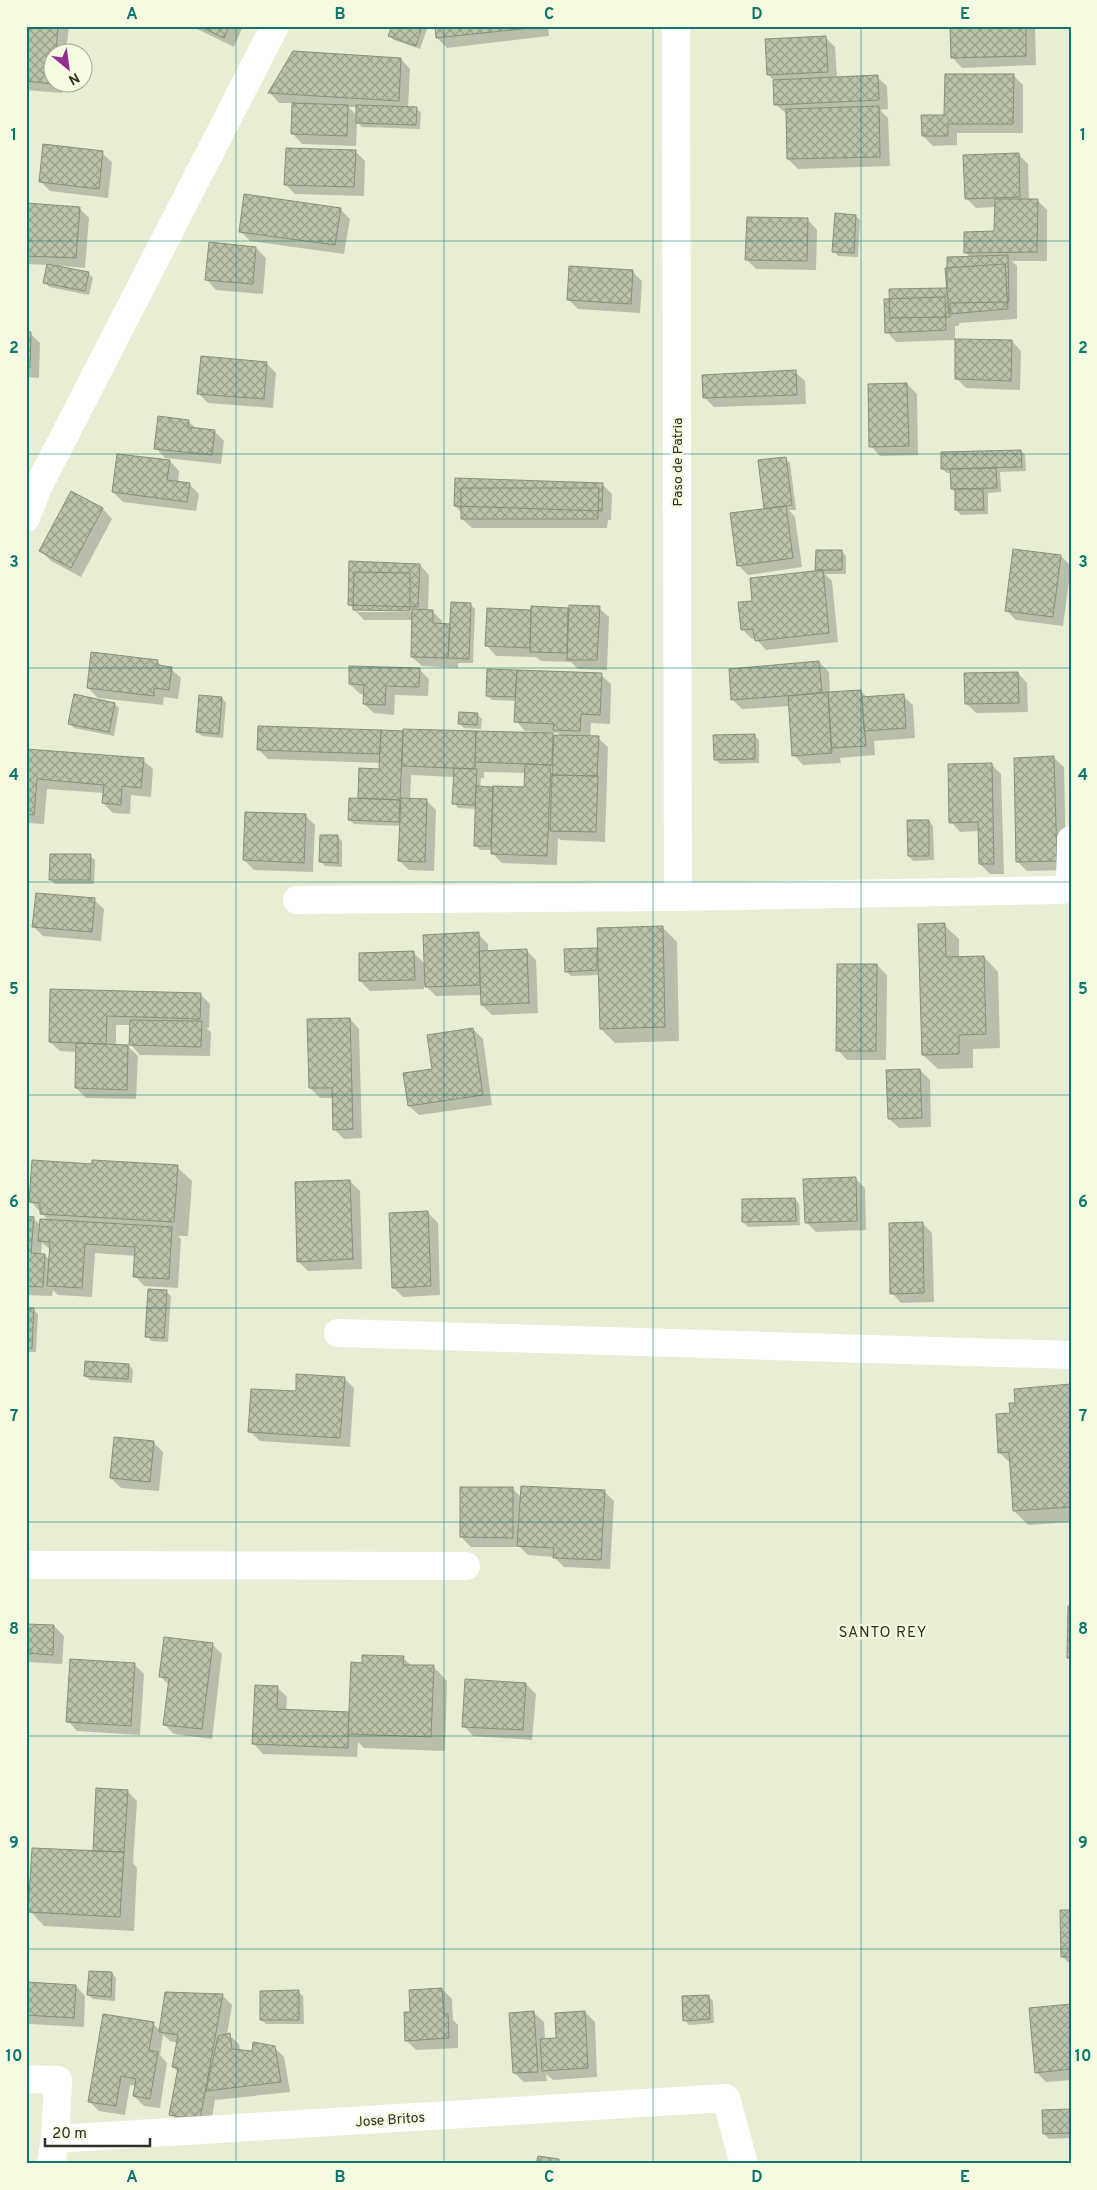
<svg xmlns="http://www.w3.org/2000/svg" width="1097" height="2190" viewBox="0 0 1097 2190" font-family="Overpass,sans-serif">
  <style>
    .shadow { fill: #0003; fill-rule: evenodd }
    .building { fill: url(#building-cross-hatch); stroke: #899078 }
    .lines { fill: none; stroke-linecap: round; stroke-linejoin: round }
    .street { stroke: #fff; stroke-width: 28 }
    .grid { fill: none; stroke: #0f766e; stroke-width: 1; stroke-opacity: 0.55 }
    .labels { text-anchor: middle; stroke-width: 4.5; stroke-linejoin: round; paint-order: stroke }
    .street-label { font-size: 14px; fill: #2d3025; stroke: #f4fbe1 }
    .neighbourhood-label { font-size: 15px; letter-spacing: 1px; fill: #2d3025; stroke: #f4fbe1 }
    .neatline { fill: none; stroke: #0f766e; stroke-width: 2 }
    .grid-label { font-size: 16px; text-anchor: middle; font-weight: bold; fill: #0f766e }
  </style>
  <defs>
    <pattern id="building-cross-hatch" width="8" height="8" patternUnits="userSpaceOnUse" patternTransform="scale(1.25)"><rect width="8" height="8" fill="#bbc2a8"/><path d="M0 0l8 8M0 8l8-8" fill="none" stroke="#989e89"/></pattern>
  </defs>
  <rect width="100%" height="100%" fill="#e7eed4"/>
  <path class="shadow" d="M26,26H69L66,52H52V82H63L62,93L26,90Z
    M191,26H243L234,47Z
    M393,26H428L420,49L394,40L389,36Z
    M436,26H548L549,36L447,48L437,38Z
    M952,26H1035L1036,65L962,68L953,58Z
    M826,38L835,47L837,78L877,77L887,86L888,109L880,110L888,118L890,166L798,169L788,159L787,114L775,104L774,81L768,74Z
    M294,52L401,59L410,69L408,108L417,109L421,113L420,129L362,127L357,122L356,146L302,144L293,134L294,103H279L270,93ZM348,107H358V116Z
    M1014,76L1023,85V133H957V145L933,146L923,136L945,116Z
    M355,151L365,161L364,196L295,194L286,185Z
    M102,153L112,162L108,198L50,191L40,181Z
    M1018,154L1028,164L1029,200H1037L1047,210V261H1012L1017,266V319L959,323V326H955V340L896,342L887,332L948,289L971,258L965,252L996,233V207L976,208L966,198Z
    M26,205L79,208L89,218L85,268L62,266L61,268L88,273L93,278L89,295L49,287L45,282L48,265L26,264Z
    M340,209L350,219L344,254L250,241L240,231Z
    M856,216L860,220L858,257L838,256L834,251Z
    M808,220L817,230L816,270L756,269L746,259Z
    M256,248L266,258L263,294L216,290L207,280Z
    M632,271L642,281L640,313L578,309L568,299Z
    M26,333H30L40,343L39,378L26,377Z
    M1012,341L1021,351L1020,390L966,388L956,378Z
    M266,363L276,373L273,408L208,403L198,393Z
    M795,372L805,381L806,404L714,407L705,398Z
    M907,384L917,394L918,455L880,456L871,446Z
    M188,421L197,429L214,431L224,441L221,464L165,458L156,448Z
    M1021,451L1025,455L1026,471L1000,472L1001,492L988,493V514L961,515L956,510V493L952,489L951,473H947L942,469Z
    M785,458L790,463L796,510H789L795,517L802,567L748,575L738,565L767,510Z
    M170,461L179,471L178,483L189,484L199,494L196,511L123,502L113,492Z
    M602,484L612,494L611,520H608L607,528H472L462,519V513L455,506Z
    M103,509L112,519L81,577L51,561L41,551Z
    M842,551L846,556V574H825L832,581L838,642L766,650L756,639H752L742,629L754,602L819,571L817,569Z
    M1061,556L1071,566L1063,626L1016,620L1006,610Z
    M420,565L429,575L428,611H432L442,621V624L449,625L470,604L475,609L473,663H458V668L422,666L412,657L413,620H364L349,604ZM356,609L416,610V612H358Z
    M532,608H599L609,617L607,670L578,669L571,662L541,661L536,657L496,656L487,646L532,611Z
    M157,661L164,668L171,669L181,678L178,699L164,697L163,705L98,698L88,688Z
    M819,662L829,672L830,694L861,691L868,698L903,696L913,705L915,738L874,741L875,755L840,758L841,763L803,765L794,755L790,706L742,709L732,699Z
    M419,669L429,679L428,696L395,695L394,715L374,713L364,704L365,694H360L350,684Z
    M516,672L518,674L601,675L611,684L610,724L591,723L590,737L598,738L608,747L605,842L561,840L558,838L557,865L502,863L492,853V850H480L475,845L477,809L458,808L454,803L455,777L411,775L410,800H426L436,810L434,871L409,870L399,861L401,826L354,824L349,820L359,799L360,769L380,770L381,763L268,759L258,749L404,732L510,733L561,736L558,733L525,731L516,721L517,701L492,700L487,696ZM550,759H552L553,773H549ZM484,772L526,773L525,788H480L481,778H484ZM389,798L407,799V801H389Z
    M1018,673L1027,683L1028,712L976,713L966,703Z
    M222,698L226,703L223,738L202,736L197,732Z
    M115,704L119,708L114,736L74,728L69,723Z
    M477,714L482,719L481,729L464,728L459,723Z
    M754,735L759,740V763L720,764L715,759Z
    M26,750L143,760L153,769L151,797L131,795L130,814L113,813L103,803L104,793L47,789L44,824L27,823Z
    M1054,758L1064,767L1066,870L1027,871L1018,862Z
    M991,764L1001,774L1004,874H990L980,864L979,831L960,832L951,822Z
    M305,815L315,825L313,872L254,870L244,860Z
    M929,821L933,826L934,860L913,861L909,856Z
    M338,837L342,841V867L325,866L320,861Z
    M90,856L95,860L94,884H55L50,879Z
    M94,900L104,909L101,941L43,936L34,927Z
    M944,925L959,939V958L984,957L998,972L1000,1048L973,1049V1068L938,1069L923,1055Z
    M662,927L677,942L679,1041L615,1043L601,1029L600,975L571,976L566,971L596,949L599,952Z
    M478,934L488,944V952L526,950L536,960L538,1013L492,1015L482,1005V995L436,996L424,984V989L370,991L360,981L413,952L425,964Z
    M877,965L887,975L886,1060H847L838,1050Z
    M52,990L200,994L210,1004L209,1028H206L211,1032L210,1056L140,1055L131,1045V1025H116V1045L128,1046L138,1056L136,1099L86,1098L76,1088L77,1052L60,1051L50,1042Z
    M350,1019L359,1029L362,1138L344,1139L334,1129L333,1098H320L310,1088Z
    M473,1029L483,1039L492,1105L419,1115L409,1106L433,1070Z
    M920,1070L930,1080L931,1127L899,1128L889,1119Z
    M93,1165L177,1167L192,1181L188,1236H178L181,1239L178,1288L144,1286L135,1276L136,1256L95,1253L92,1297L58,1295L53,1290L52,1296L26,1295V1217L33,1218L40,1225L49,1221L31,1202ZM42,1243L51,1250L50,1260L45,1255H41Z
    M855,1178L865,1188L866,1230L816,1232L806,1222Z
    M350,1181L360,1191L362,1269L308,1271L298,1261Z
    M795,1199L799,1204L800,1225L748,1227L743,1222Z
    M428,1213L438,1223L440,1295L403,1297L393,1287Z
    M922,1223L932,1233L934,1302L901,1303L892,1293Z
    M166,1292L171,1296L168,1342L151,1341L147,1336Z
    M26,1309L34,1310L38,1314L36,1352H26Z
    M129,1365L133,1370L132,1383L90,1380L85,1376Z
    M344,1378L354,1388L350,1447L260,1441L250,1432L297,1393Z
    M1071,1386V1522L1028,1525L1014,1511L1011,1464L999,1452L1011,1414Z
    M153,1442L163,1452L159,1491L121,1488L111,1478Z
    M513,1489L521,1497L604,1491L614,1501L610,1569L564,1567L554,1557L528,1555L520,1547H471L461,1537Z
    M26,1625L54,1626L64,1636L62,1664L26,1662Z
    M212,1644L222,1654L212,1739L174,1734L164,1724L169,1685L160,1676Z
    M403,1658L412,1666H433L447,1681L445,1751L364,1748L358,1742L357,1757L263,1754L254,1744L277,1687L287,1697L286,1711L350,1713L363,1664Z
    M134,1664L144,1674L140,1735L77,1731L68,1721Z
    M526,1684L536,1694L532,1740L473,1736L464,1726Z
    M127,1791L137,1801L133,1863L137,1868L134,1931L44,1926L30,1911L96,1852Z
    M1071,1911V1965L1062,1956Z
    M112,1973L116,1978L115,2001L93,1999L88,1995Z
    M26,1983L76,1986L85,1996L84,2027L30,2024L26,2021Z
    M442,1989L452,1999L453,2020L458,2025V2048L416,2050L406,2040L412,2013Z
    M298,1992L303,1996L304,2024H266L261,2020Z
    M222,1995L232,2005L227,2035H229L239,2044L240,2051L253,2052L274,2047L284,2057L290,2092L215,2100L210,2129L180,2124L171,2114L178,2072L173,2067L178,2043L170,2041L163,2035L160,2055L167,2063L160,2108L144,2106L134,2096L136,2086L130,2085L125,2115L99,2111L89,2101L153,2024L160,2030Z
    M708,1996L713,2001L714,2023L689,2025L685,2020Z
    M1071,2005V2080L1046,2082L1036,2072Z
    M585,2012L595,2022L597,2077L553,2080L546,2074L547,2081L524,2082L514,2073L534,2013L544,2022L545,2040L558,2039Z
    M1071,2111V2138L1049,2139L1044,2134Z"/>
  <path class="building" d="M26,26H58L56,52H52V84L26,81Z
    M199,26H229L224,38Z
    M392,26H422L416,46L388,36Z
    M435,26H539V27L436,38Z
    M950,26H1026V56L951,58Z
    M826,36L828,72L767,75L765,39Z
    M293,51L401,58L399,101L268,93Z
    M945,74H1014L1013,124H948V136H922L921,115H944Z
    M878,75L879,100L774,105L773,80Z
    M292,103L348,105L347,136L291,134Z
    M356,105L417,107L416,125L356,123Z
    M879,106L880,157L787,159L786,109Z
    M43,144L103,151L99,189L39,182Z
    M286,148L356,150L354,187L284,185Z
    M1019,153L1020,197L965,199L963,155Z
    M244,194L341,208L335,245L239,232Z
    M995,199H1038L1037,252L964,253V232L994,231Z
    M26,203L80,207L76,258L26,256Z
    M835,213L856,215L854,253L832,252Z
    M747,217L808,218L807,261L745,260Z
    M209,242L256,247L253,284L205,280Z
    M1008,255L1009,302L950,303V317L890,318L889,289L947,288V257Z
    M47,264L89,272L85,291L43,283Z
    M1005,264L1008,309L949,314L945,268Z
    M569,266L633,270L631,304L567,300Z
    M945,297L946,330L885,333L884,299Z
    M26,332H31L30,368H26Z
    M955,339L1012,340L1011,381L955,379Z
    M201,356L267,362L264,399L197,394Z
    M796,370L797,395L703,398L702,375Z
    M907,383L909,446L869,447L868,384Z
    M158,416L189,420L188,427L215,430L212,455L154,449Z
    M1021,450L1022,467L941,469V452Z
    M117,454L170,460L167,480L190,483L187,502L112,492Z
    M786,457L792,505L764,509L758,460Z
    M996,468L997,488L951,489L950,469Z
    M455,478L603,483L602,511L454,506Z
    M461,488H599L598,519H461Z
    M955,489H983L984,510H955Z
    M71,491L103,508L71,568L39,551Z
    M786,506L793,558L737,566L730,513Z
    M1013,549L1061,555L1053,617L1005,611Z
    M816,550H842V570H815Z
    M349,561L420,564L418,607L348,605Z
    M823,570L829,633L755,641L753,629L741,630L738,602L752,601L750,578Z
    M354,572L410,573V611L353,610Z
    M451,602L471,603L469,659L448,658Z
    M569,605L600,606L597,660H567Z
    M531,606L568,608L567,653L530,652Z
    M487,608L531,610L530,648L485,646Z
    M412,609L433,610V623L450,624L448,658L411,657Z
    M91,652L158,660L157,665L172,667L169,690L154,688V696L87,688Z
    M819,661L822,693L731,700L729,669Z
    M349,666L420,668L419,687L386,686L385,705L363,704L364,685L349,684Z
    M487,669L517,670L515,697L486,696Z
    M517,670L602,673L600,715L581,714L580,731L553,730L554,724L514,722Z
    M1018,672L1019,703L965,704L964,673Z
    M861,690L866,746L831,748L828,692Z
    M828,692L832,753L792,756L788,696Z
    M74,694L115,703L109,732L68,724Z
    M904,694L906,728L864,731L862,697Z
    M199,695L222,697L219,734L196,732Z
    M459,712L478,713L477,725L458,724Z
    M258,726L381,730L380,754L257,750Z
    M403,729L476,731L475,769L402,766Z
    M381,730L403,731L400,800L358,798L359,768L379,769Z
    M476,731L553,733L552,765L475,762Z
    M755,734V759L714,760L713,735Z
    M554,735L599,736L597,776L552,775Z
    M26,749L144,758L141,788L122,786L121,805L102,803L104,785L37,779L34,815L26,814Z
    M1054,756L1057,861L1016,862L1014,758Z
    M992,763L994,864H979L978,822L949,823L948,764Z
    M525,764L551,765L547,856L491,854L493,786L524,787Z
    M454,768L477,769L475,805L452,804Z
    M552,775L598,776L596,832L550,831Z
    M476,786L493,787L491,846H474Z
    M349,798L400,800L399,822L348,820Z
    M401,798L427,799L425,862L398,861Z
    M245,812L306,814L304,863L243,860Z
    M907,820H929V856H908Z
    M320,835H338V863L319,862Z
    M50,854H91L90,880H49Z
    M36,893L95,898L92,932L32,927Z
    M945,923L946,957L984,956L986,1034L959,1035V1054L922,1055L918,924Z
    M663,926L665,1027L600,1029L597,928Z
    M479,932L480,985L425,987L423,935Z
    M597,948V970L565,972L564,949Z
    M527,949L529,1003L481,1005L479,951Z
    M414,951L415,980L359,981V953Z
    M837,964H877L876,1051H836Z
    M50,989L201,993L200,1019L107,1016L106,1044L49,1042Z
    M350,1018L353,1129L333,1130L332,1088H309L307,1019Z
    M130,1020L202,1021L201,1047L129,1045Z
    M473,1028L483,1095L408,1106L403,1073L432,1069L427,1035Z
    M76,1043L128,1045L127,1090L75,1088Z
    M920,1069L922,1118L888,1119L886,1070Z
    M32,1160L92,1164V1160L178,1165L174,1222L40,1214V1203L29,1202Z
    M856,1177L857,1221L805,1223L803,1179Z
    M350,1180L353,1259L297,1262L295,1182Z
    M795,1198L796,1221L742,1222V1199Z
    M428,1211L431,1286L392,1288L389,1213Z
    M26,1216L34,1217L31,1253L45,1254L43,1287L26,1286Z
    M40,1219L172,1227L169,1279L133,1277L135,1247L85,1244L82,1288L47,1286L50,1242L38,1241Z
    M923,1222L924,1293L890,1294L889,1223Z
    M148,1289L167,1290L164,1338L145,1337Z
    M26,1308H34L32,1348H26Z
    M85,1361L129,1364L128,1379L84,1376Z
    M296,1374L345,1377L340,1438L248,1432L251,1389L296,1391Z
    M1071,1384V1507L1013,1511L1009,1452L998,1453L996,1414L1010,1413L1009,1403H1015L1014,1389Z
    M114,1437L154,1441L150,1482L110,1478Z
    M521,1486L605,1490L601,1560L553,1558L554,1548L517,1546Z
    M460,1487H513V1538L460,1537Z
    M1068,1606H1071V1658H1067Z
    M26,1624L54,1625L53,1655L26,1653Z
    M164,1637L213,1643L202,1729L163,1725L169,1678L159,1677Z
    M362,1655L404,1656L403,1665H434L431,1737L348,1734L351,1662L362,1663Z
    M70,1659L135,1663L131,1726L66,1722Z
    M465,1679L526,1683L523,1730L462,1727Z
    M255,1685L278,1686L277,1709L349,1712L348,1748L252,1744Z
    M96,1788L128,1790L124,1852L93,1851Z
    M32,1848L124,1852L120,1917L28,1912Z
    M1060,1910H1071V1957H1061Z
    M89,1971L112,1972L111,1997L87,1995Z
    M26,1982L76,1985L74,2018L26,2015Z
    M442,1988L444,2014H448L449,2038L405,2041L404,2012H410L409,1990Z
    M299,1990V2020H260V1991Z
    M165,1992L223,1994L200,2120L169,2115L178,2068L172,2067L178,2035L159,2032Z
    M709,1995L710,2019L683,2021L682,1996Z
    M1071,2004V2069L1035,2073L1029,2008Z
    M534,2011L538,2072L513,2073L509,2013Z
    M585,2011L588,2068L542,2071L540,2039L556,2038L555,2013Z
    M103,2014L154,2022L149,2050L158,2052L150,2099L133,2096L136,2079L121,2076L116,2106L88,2102Z
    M230,2033L232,2049L252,2051L253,2042L275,2046L281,2082L206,2091L218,2036Z
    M1071,2109V2133L1043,2134L1042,2110Z
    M538,2156L559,2159V2164H536Z"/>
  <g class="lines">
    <path class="street" d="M676,26L678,897
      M26,518L38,487L275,26
      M297,900L678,897L1061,890L1070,883L1071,840
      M338,1333L1071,1355
      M26,1565L466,1566
      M26,2079L58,2080L55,2139L51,2164
      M55,2139L726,2098L744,2164"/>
  </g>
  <path class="grid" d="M236,26V2164M444,26V2164M653,26V2164M861,26V2164M26,241H1071M26,454H1071M26,668H1071M26,882H1071M26,1095H1071M26,1308H1071M26,1522H1071M26,1736H1071M26,1949H1071"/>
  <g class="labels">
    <g class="street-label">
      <text transform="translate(677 462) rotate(-90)" y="5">Paso de Patria</text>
      <text transform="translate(390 2119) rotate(-4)" y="5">Jose Britos</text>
    </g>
    <g class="neighbourhood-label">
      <text x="883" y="1637">SANTO REY</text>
    </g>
  </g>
  <rect width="1097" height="2190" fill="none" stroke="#f4fbe1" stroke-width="55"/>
  <g transform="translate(68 68) rotate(151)"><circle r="24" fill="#f4fbe1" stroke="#a4aa96"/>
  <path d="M0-4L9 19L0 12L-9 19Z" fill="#942c90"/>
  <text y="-8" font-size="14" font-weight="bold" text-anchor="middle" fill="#2d3025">N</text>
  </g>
  <path d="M45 2138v8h105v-8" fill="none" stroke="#2d3025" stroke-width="2.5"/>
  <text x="52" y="2138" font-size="15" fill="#2d3025" stroke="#f4fbe1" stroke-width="4" paint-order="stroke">20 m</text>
  <rect x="28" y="28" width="1042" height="2134" class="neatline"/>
  <g class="grid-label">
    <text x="132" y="19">A</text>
    <text x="340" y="19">B</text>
    <text x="549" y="19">C</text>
    <text x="757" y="19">D</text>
    <text x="965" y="19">E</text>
    <text x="14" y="140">1</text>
    <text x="1083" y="140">1</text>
    <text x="14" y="353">2</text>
    <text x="1083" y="353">2</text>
    <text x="14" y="567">3</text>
    <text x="1083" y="567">3</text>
    <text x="14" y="780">4</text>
    <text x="1083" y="780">4</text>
    <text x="14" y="994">5</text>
    <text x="1083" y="994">5</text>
    <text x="14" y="1207">6</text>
    <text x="1083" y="1207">6</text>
    <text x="14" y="1421">7</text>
    <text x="1083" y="1421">7</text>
    <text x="14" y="1634">8</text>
    <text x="1083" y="1634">8</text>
    <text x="14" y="1848">9</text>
    <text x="1083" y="1848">9</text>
    <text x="14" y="2061">10</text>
    <text x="1083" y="2061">10</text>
    <text x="132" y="2182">A</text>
    <text x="340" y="2182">B</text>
    <text x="549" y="2182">C</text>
    <text x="757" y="2182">D</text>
    <text x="965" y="2182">E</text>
  </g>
</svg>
